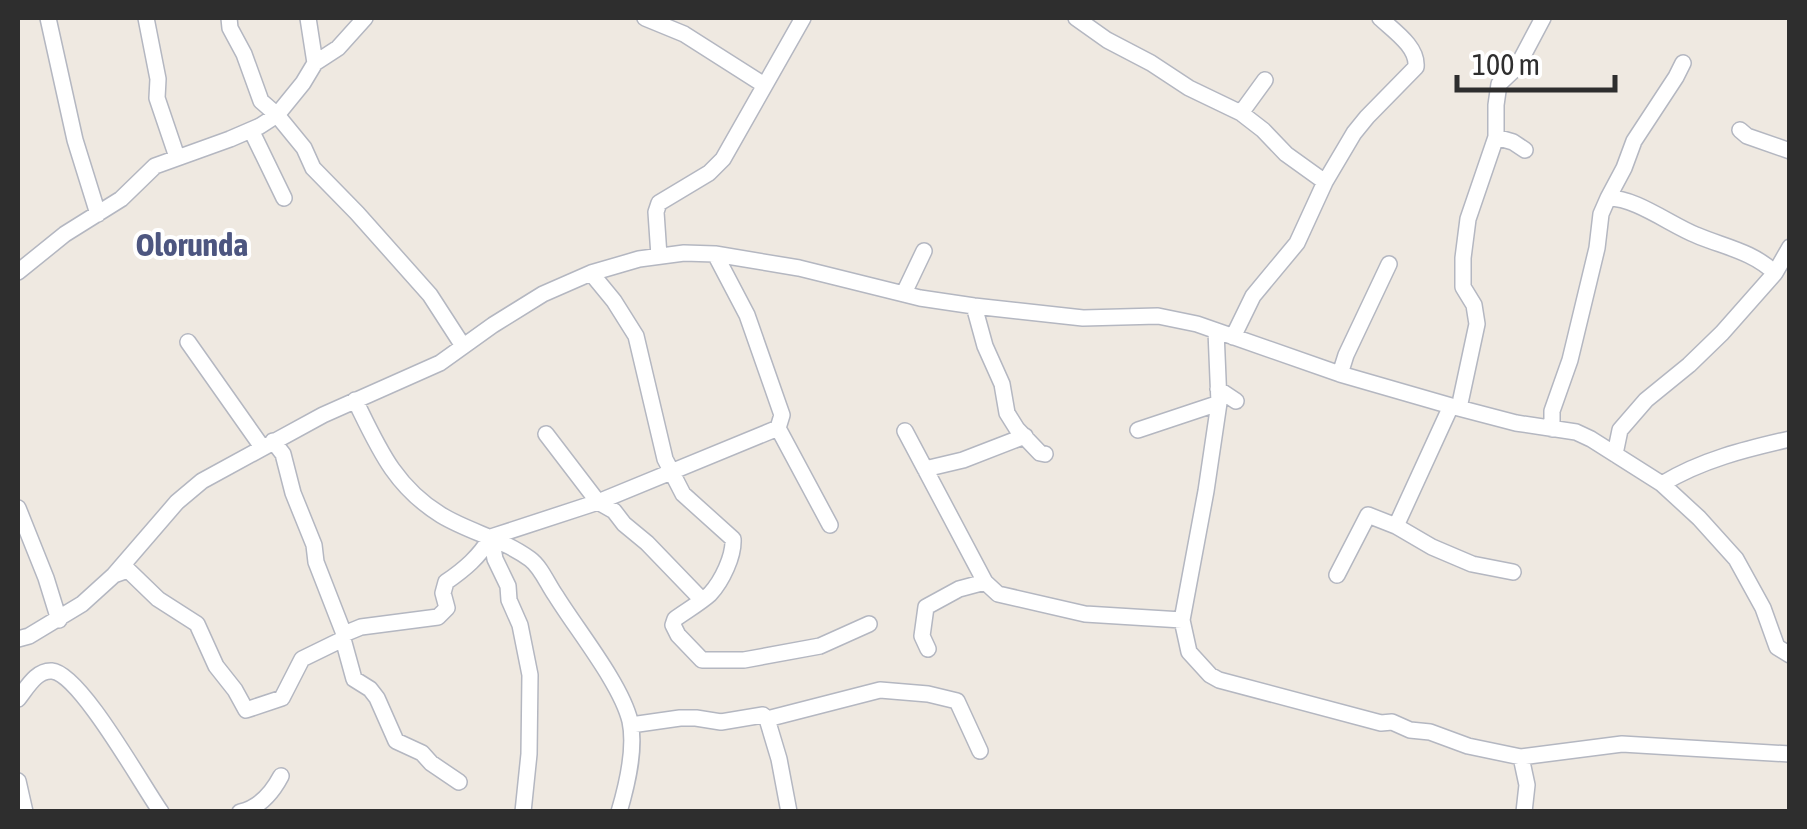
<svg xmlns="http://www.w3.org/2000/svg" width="1807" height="829" viewBox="0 0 1807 829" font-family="'Asap Condensed',sans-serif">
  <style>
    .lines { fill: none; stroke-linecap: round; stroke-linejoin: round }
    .minor-casing { stroke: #b4b7c1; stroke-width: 18 }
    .minor { stroke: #fff; stroke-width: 15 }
    .labels { text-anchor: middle; stroke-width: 8; stroke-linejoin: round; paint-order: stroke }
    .quarter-label { font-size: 32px; font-weight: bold; fill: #4d5680; stroke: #fff }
  </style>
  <rect width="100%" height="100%" fill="#efe9e1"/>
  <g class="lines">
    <defs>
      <path id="minor" d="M48,18L75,140L98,214
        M146,18L158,79L157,98L177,157
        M229,18L230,28L244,54L261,101L277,115L304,148L313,168L357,213L430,295L463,346
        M308,18L315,63
        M645,18L684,34L764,85
        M1076,18L1107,40L1151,63L1189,88L1241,113L1263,130L1286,154L1325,182
        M1241,113L1265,80
        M251,130L284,198
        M1740,130L1747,136L1790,151
        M1496,137L1513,142L1525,150
        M1608,198L1624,168L1634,141L1676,77L1683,63
        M659,256L656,212L659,203L709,173L723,159L803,18
        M18,272L65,234L121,199L155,166L230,139L260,126L277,115L303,83L315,63L338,48L365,18
        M591,273L614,301L636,336L665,459L683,494L733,539C734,556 722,581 710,594C700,603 686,611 675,619L673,625L678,635L702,660H744L820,646L869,624
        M1775,273L1790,247
        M904,293L924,251
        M974,306L985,346L1002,384L1007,413L1017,429L1040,453L1045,454
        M1216,331L1219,403L1206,491L1182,620L1189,652L1210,675L1219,680L1381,723L1392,722L1410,730L1430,732L1468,746L1521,757L1622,744L1790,754
        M1233,337L1253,296L1297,243L1325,182L1354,133L1367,117L1416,67C1418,47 1394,31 1380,18
        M188,342L262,447
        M1340,374L1346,355L1389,264
        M1218,389L1236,401
        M355,400C378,447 394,486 441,515C469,532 503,539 530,559C541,567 548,585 556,596C577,630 621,684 630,721C636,749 627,785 619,812
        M1459,408L1477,324L1474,305L1463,287V258L1468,219L1496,137V105L1499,84L1517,67L1543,18
        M778,428L830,525
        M1552,429V411L1570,360L1597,248L1601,214L1608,198C1634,197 1671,225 1696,235C1724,247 1752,251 1775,273L1722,333L1689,365L1646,400L1620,430L1615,454
        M1138,430L1219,403
        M905,431L985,582L998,594L1085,614L1182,620
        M546,434L598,502L614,511L624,524L647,543L702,600
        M273,441L283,454L293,493L314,545L316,562L344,634L361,627L438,617L447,608L443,593L446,582C465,569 479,557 491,537L598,502L778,428L782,415L747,315L715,254
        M925,469L963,460L1025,436
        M1662,484C1701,460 1746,449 1790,439
        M18,508L46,578L59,620
        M1396,526L1451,406
        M491,537L495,559L508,586L509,600L520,625L530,675L529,754L523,812
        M114,575L128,570L158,599L197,624L216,666L235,690L246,710L282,698L302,659L343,639L344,634
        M1337,575L1368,515L1396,526L1432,547L1472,564L1513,572
        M18,639L29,636L82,604L114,575L177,502L202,481L323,415L440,363L493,325L543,294L591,273L639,259L684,253L715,254L799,268L920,298L974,306L1083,318L1158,316L1197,324L1340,374L1451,406L1516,423L1576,432L1591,439L1662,484L1699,518L1736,559L1763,608L1777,647L1790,655
        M343,639L354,679L370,689L377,698L396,741L422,753L431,763L459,782
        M928,649L922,636L926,607L959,589L985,582
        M18,699C27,688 36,670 52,671C80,673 143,787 161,812
        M767,719L880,690L928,694L957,701L980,751
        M631,725L680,718H696L721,722L763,715L767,719L779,759L789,812
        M1521,757L1527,785L1524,812
        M18,781L25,812
        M240,812C259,808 272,793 281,776"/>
    </defs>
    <use href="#minor" class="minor-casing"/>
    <use href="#minor" class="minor"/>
  </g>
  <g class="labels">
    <g class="quarter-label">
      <text x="192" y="256">Olorunda</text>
    </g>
  </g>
  <rect width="1807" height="829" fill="none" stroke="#2e2e2e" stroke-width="40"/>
  <path d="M1457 75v15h158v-15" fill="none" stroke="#2e2e2e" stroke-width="5"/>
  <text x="1472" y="75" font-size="30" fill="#2e2e2e" stroke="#ffffff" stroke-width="8" paint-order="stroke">100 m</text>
</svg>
